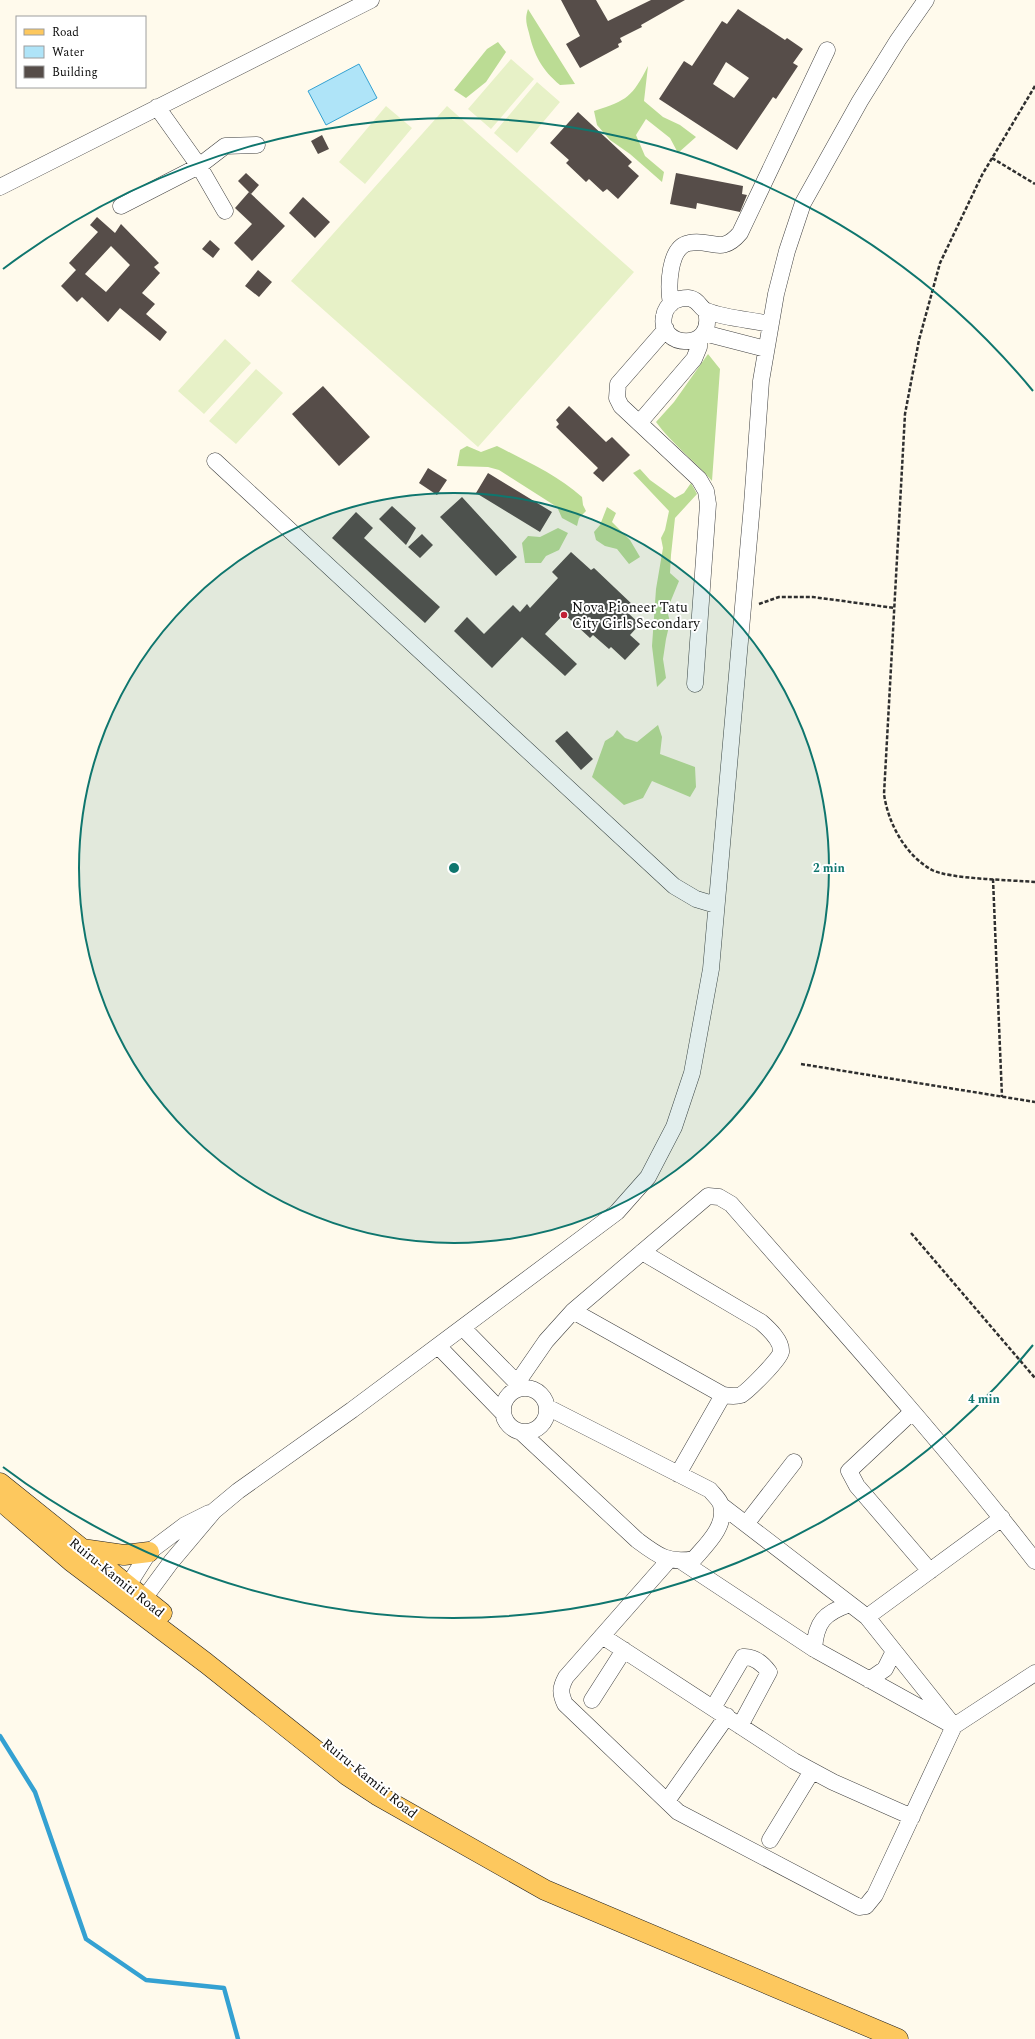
<svg xmlns="http://www.w3.org/2000/svg" width="1035" height="2039" viewBox="0 0 1035 2039" font-family="Spectral,serif">
  <style>
    .forest { fill: #bbdc94 }
    .pitch { fill: #e7f1c7 }
    .water { fill: #afe4f8; stroke: #34a1d2 }
    .lines { fill: none; stroke-linecap: round; stroke-linejoin: round }
    .stream { stroke: #34a1d2; stroke-width: 4.5 }
    .building { fill: #564d49; fill-rule: evenodd }
    .minor-casing { stroke: #404040; stroke-width: 17 }
    .major-casing { stroke: #1e1e1e; stroke-width: 21 }
    .path { stroke: #2f2f2f; stroke-width: 2.5; stroke-dasharray: 4 2; stroke-linecap: butt }
    .minor { stroke: #fff; stroke-width: 16 }
    .major { stroke: #fdc85e; stroke-width: 20 }
    .ring { fill: none; stroke: #0f766e; stroke-width: 2 }
    .poi-dot { fill: #c22036; stroke: #fff; stroke-width: 1.5 }
    .labels { text-anchor: middle; stroke-width: 4; stroke-linejoin: round; paint-order: stroke }
    .poi-label { font-size: 14px; fill: #0d0d0d; stroke: #fff; text-anchor: start }
    .street-label { font-size: 14px; fill: #0d0d0d; stroke: #fff }
    .centre { fill: #0f766e; stroke: #fff; stroke-width: 2 }
    .ring-label { font-size: 12px; text-anchor: middle; font-weight: bold; fill: #0f766e; stroke: #fff; stroke-width: 4; stroke-linejoin: round; paint-order: stroke }
  </style>
  <rect width="100%" height="100%" fill="#fffaec"/>
  <path class="forest" d="M528,9L575,84L560,85C542,70 534,55 529,33C526,23 525,18 528,9Z
    M498,42L506,52L486,82L466,98L454,90L487,49Z
    M648,66L644,101L663,117L680,125L696,137L678,153L670,138L646,119L636,135L645,156L664,172L662,182L630,154L610,140L597,125L594,111C628,100 632,97 648,66Z
    M708,354L720,369L712,481C694,460 672,444 656,422L674,402Z
    M467,446L481,452L497,446C526,461 557,475 582,497L583,505L586,511L579,518L577,526L562,518L557,507L499,470L488,467L457,466L460,450Z
    M640,469L650,480L675,498L684,493L691,483L697,494L675,518L671,555L670,573L679,581L667,610L670,622L666,639L663,659L666,678L657,687L652,646L656,589L663,548L661,538L665,530L669,511L633,473Z
    M607,507L616,513L612,522L630,540L640,557L629,564L617,549L605,546L596,540L594,532L600,525Z
    M558,528L568,533L559,550L546,556L541,563H525L522,543L528,536L540,537Z
    M658,725L662,737L660,754L695,767L696,787L690,797L652,781L643,798L624,805L592,777L605,741L613,736L617,730L625,738L637,742Z"/>
  <path class="pitch" d="M511,59L534,79L491,129L468,109Z
    M537,82L560,102L517,153L494,133Z
    M386,106L412,128L365,184L339,162Z
    M447,106L634,272L478,447L291,281Z
    M225,339L251,363L204,414L178,391Z
    M256,369L283,393L236,444L209,421Z"/>
  <path class="water" d="M359,64L377,98L326,125L308,91Z"/>
  <g class="lines">
    <path class="stream" d="M0,1736L35,1792L86,1939L146,1980L224,1988L238,2039"/>
  </g>
  <path class="building" d="M561,0H596L608,21L651,0H685L641,25L642,27L620,38L622,42L618,44L619,47L580,68L566,44L580,36Z
    M738,9L785,40L787,38L803,49L793,63L798,66L776,99L773,97L737,150L659,99L684,61L692,66L722,21L727,24ZM726,62L749,78L734,98L713,84Z
    M578,112L632,162L628,166L639,176L618,199L607,189L603,192L589,179L586,182L566,163L569,160L550,143Z
    M322,135L329,149L318,154L311,141Z
    M246,173L259,185L251,194L238,181Z
    M676,173L743,186L742,194L747,195L740,212L697,203L696,209L670,204Z
    M249,192L285,226L252,261L234,243L252,224L235,208Z
    M303,197L330,222L315,238L289,213Z
    M97,217L115,233L121,224L159,263L154,267L160,273L142,293L155,304L146,314L167,332L160,341L120,308L108,322L82,297L77,302L61,286L76,270L69,263L98,232L90,225ZM111,246L130,265L106,292L85,274Z
    M210,240L220,249L213,258L202,249Z
    M258,270L272,282L259,297L245,286Z
    M323,386L370,437L339,466L292,414Z
    M569,406L606,442L612,437L630,455L603,482L593,473L598,468L556,427L559,424L556,420Z
    M428,468L447,480L437,495L419,483Z
    M488,473L552,512L540,532L476,493Z
    M462,497L517,557L496,576L440,517Z
    M392,506L416,528L406,545L379,519Z
    M356,512L373,528L364,538L440,607L425,623L332,538Z
    M422,534L433,545L420,558L408,547Z
    M571,552L591,570L594,568L634,606L628,613L640,624L630,635L640,644L625,660L611,647L609,649L593,635L590,638L564,614L545,634L577,664L565,676L522,637L492,668L454,631L467,617L484,634L513,605L520,612L527,604L530,608L558,578L552,572Z
    M567,731L593,759L581,770L555,741Z"/>
  <g class="lines">
    <defs>
      <path id="minor" d="M157,107L199,166L225,211
        M0,187L371,0
        M121,206L199,166L225,146L257,145
        M671,304C668,288 668,247 689,243C711,238 721,256 740,233L827,50
        M706,311C716,353 657,348 664,316C665,310 668,305 674,301C678,299 683,298 688,298C699,299 700,309 707,311C724,318 752,320 770,324
        M666,329L618,384L617,398L621,406L699,479L706,491L708,504L695,684
        M704,333L766,349
        M640,422L694,359L699,347V338
        M215,461L674,886L696,899L716,905
        M573,1311L723,1395C729,1396 735,1397 741,1395C748,1391 780,1359 781,1352C782,1341 769,1329 761,1322L642,1252
        M463,1328L522,1388
        M438,1346L503,1413
        M517,1383L546,1341L573,1311L708,1196L719,1197L731,1204C833,1321 939,1437 1035,1561
        M503 1410a22 22 0 1 1 44 0a22 22 0 1 1-44 0Z
        M912,1412L849,1471L857,1486L930,1571
        M521,1432L637,1540C657,1555 668,1564 694,1559C706,1545 727,1526 721,1505C720,1500 713,1494 710,1490L547,1407
        M678,1474L723,1395
        M721,1505L867,1617L954,1726
        M746,1524L794,1462
        M669,1560L566,1677C560,1688 560,1693 565,1704L678,1812L859,1907L866,1906L875,1895L954,1726L1035,1673
        M681,1561L814,1649L948,1723
        M122,1595L149,1552L185,1525L209,1513
        M137,1608L171,1562L214,1511L238,1491L352,1410L617,1212L648,1177L674,1127L692,1073L711,969L752,505L761,381L776,294L787,251L803,203L860,101L898,40L926,0
        M867,1617L1002,1518
        M602,1636L794,1761L833,1782L912,1817
        M814,1649C816,1622 824,1613 850,1604
        M869,1680L885,1669L894,1651
        M592,1700L624,1650
        M713,1708L743,1657C755,1656 763,1664 769,1672L740,1726
        M667,1801L727,1716
        M770,1840L812,1771"/>
      <path id="major" d="M0,1483L162,1613
        M0,1500L71,1561L206,1663L348,1776L377,1795L545,1890L898,2039
        M82,1549L124,1555L149,1552"/>
    </defs>
    <use href="#minor" class="minor-casing"/>
    <use href="#major" class="major-casing"/>
    <path class="path" d="M1035,86L982,175L940,263L919,340L905,414L884,794C888,823 905,855 932,870C949,879 1012,880 1035,882
      M992,158L1035,184
      M759,604L779,597H813L895,608
      M993,879L1002,1097
      M801,1064L1035,1102
      M911,1233L1035,1378"/>
    <use href="#minor" class="minor"/>
    <use href="#major" class="major"/>
  </g>
  <circle cx="454" cy="868" r="375" fill="#0f766e" fill-opacity=".12"/>
  <g class="ring">
    <circle cx="454" cy="868" r="375"/>
    <path d="M1033 1345A750 750 0 0 1 3 1467M3 269A750 750 0 0 1 1033 391"/>
  </g>
  <circle class="poi-dot" cx="564" cy="615" r="4"/>
  <g class="labels">
    <g class="poi-label">
      <text x="572" y="612">Nova Pioneer Tatu<tspan x="572" dy="16">City Girls Secondary</tspan></text>
    </g>
    <g class="street-label">
      <text transform="translate(117 1577) rotate(39)" y="5">Ruiru-Kamiti Road</text>
      <text transform="translate(370 1778) rotate(39)" y="5">Ruiru-Kamiti Road</text>
    </g>
  </g>
  <circle cx="454" cy="868" r="6" class="centre"/>
  <g class="ring-label">
    <text x="829" y="872">2 min</text>
    <text x="984" y="1403">4 min</text>
  </g>
  <rect x="16" y="16" width="130" height="72" fill="#ffffff" stroke="#9e9e9e"/>
  <rect x="24" y="29" width="20" height="6" fill="#fdc85e" stroke="#9e9e9e"/>
  <text x="52" y="36" font-size="12" fill="#0d0d0d">Road</text>
  <rect x="24" y="46" width="20" height="12" fill="#afe4f8" stroke="#9e9e9e"/>
  <text x="52" y="56" font-size="12" fill="#0d0d0d">Water</text>
  <rect x="24" y="66" width="20" height="12" fill="#564d49" stroke="#9e9e9e"/>
  <text x="52" y="76" font-size="12" fill="#0d0d0d">Building</text>
</svg>
